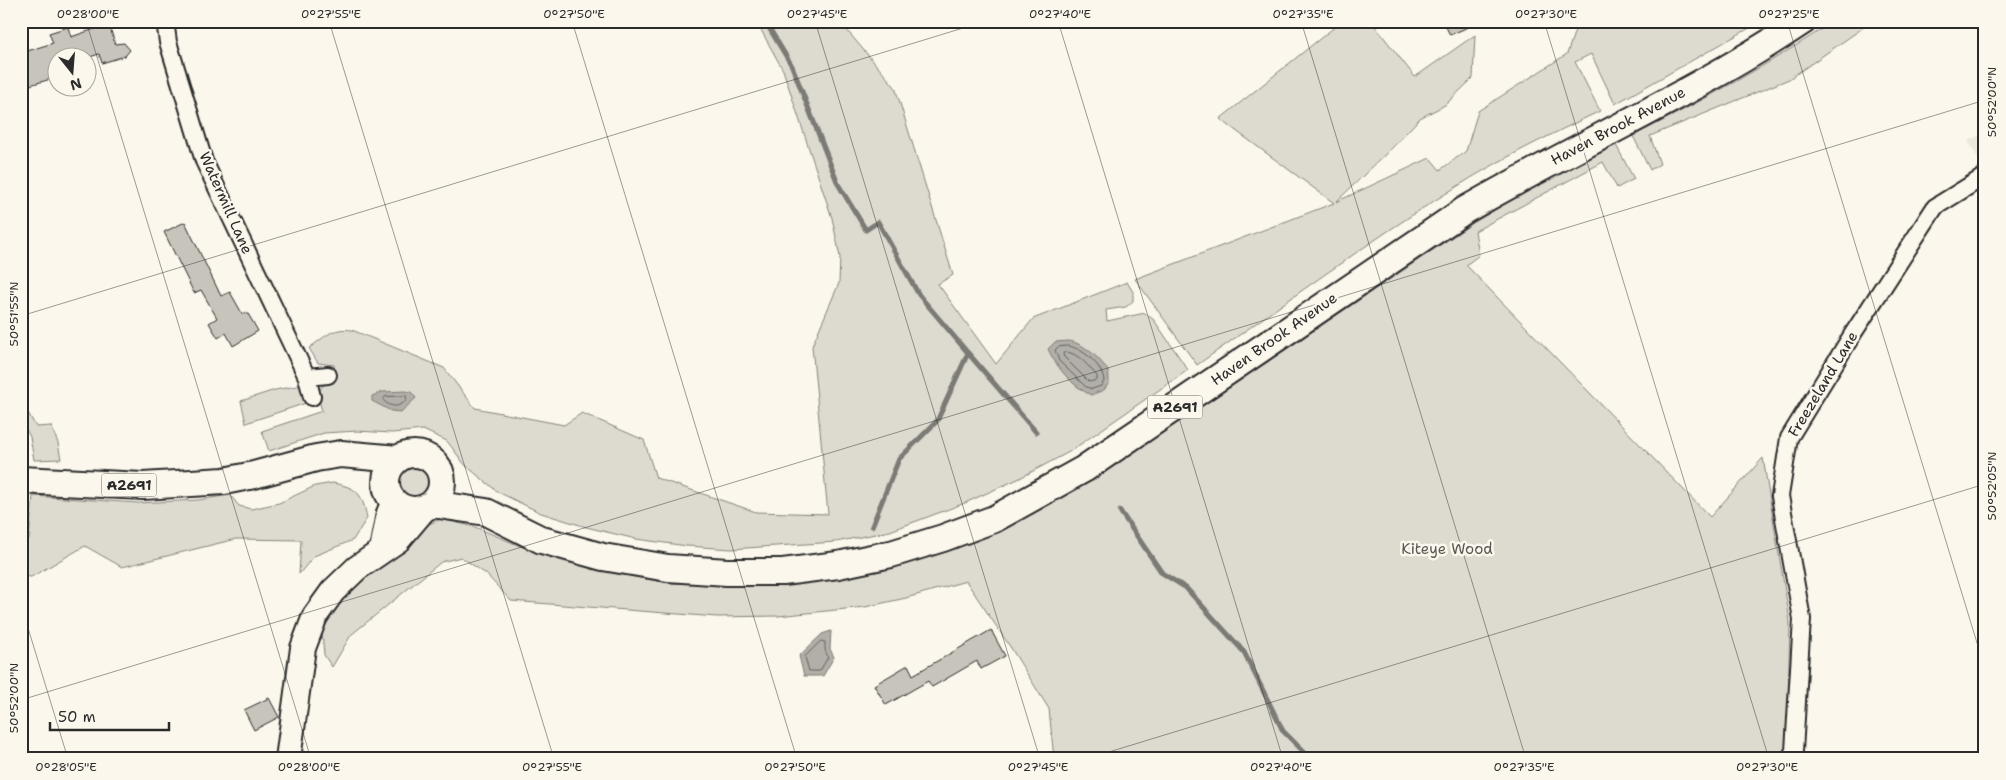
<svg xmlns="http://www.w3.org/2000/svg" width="2006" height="780" viewBox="0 0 2006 780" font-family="'Shantell Sans',sans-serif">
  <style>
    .built { fill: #ebe8de }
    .green { fill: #dddad0; stroke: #84827e }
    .water { fill: #b1afa7; stroke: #7b7a75 }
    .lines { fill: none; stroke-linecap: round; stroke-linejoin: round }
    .shore { stroke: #61605d; stroke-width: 1 }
    .stream { stroke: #7b7a75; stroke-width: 5 }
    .building { fill: #c7c4bc; stroke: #2b2b2b }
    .street-casing { stroke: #2b2b2b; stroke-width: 20 }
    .secondary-casing { stroke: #2b2b2b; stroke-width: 28 }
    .primary-casing { stroke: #2b2b2b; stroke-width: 30 }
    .street { stroke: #fbf7ec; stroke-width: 16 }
    .secondary { stroke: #fbf7ec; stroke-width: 24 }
    .primary { stroke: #fbf7ec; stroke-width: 26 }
    .ticks { fill: none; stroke: #2b2b2b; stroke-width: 1; stroke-opacity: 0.45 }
    .labels { text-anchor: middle; stroke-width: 5; stroke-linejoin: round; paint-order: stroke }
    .shield { fill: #fbf7ec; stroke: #696865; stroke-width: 1 }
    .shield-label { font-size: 14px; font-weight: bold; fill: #2b2b2b }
    .street-label { font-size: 15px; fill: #2b2b2b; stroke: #fbf7ec }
    .park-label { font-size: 15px; fill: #585754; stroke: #fbf7ec }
    .neatline { fill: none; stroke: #2b2b2b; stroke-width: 2 }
    .ticks-label { font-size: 12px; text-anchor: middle; fill: #2b2b2b }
  </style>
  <rect width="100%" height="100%" fill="#fbf7ec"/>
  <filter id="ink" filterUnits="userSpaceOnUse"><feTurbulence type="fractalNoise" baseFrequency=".02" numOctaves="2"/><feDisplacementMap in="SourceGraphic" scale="10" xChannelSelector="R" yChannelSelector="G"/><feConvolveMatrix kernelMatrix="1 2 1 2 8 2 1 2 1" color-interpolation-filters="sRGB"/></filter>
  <g filter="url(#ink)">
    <path class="built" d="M1985,133V169H1984L1968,141Z"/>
    <path class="green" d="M756,21H839L895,87L953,275L938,284L996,364L1033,319L1127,282L1133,292V301L1126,307L1106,310L1107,321L1145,313L1154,320L1188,370L1069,452L1018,479L965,503L890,531L836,542L731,549L687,546L636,539L586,527L541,513L498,492L465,465L447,441L423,430L392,433L357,431L324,433L269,451L262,431L322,411L317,394L323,385L334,383V365L318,363L309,348C325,337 332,327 352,330L444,368L475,408L564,425L582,413L644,440L656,478L756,512L828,514L812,346L839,283L840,257L832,218L783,70Z
      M1342,21H1371L1415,77L1475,35L1473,78L1445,105L1420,118L1393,147L1336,202L1430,158L1440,170L1466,151L1478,111L1567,54L1578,21H1762L1615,104L1591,54L1575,62L1600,111C1550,135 1500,159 1453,189C1366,243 1281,306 1197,365L1135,279L1334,203L1220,119Z
      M1834,21H1873L1789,79L1650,136L1660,164L1650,170L1633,136C1702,101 1770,64 1834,21Z
      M1616,145L1634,179L1617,188L1603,162L1475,231L1479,255L1466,265L1710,517L1763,458L1790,621L1787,746L1778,759H1054L1049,709L1011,648L966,581L906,598L865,607L778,616L717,617L511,601L486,574L461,557L441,562L351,635L332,667L324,655L322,631L343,598L364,577L390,560L419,530L431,523L441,519L475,527L525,548L602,571L669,583L727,585L841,578L898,566L948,551L1000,532L1093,480L1473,223L1530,189Z
      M302,385L306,403L246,423L241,401L275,390Z
      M21,400L36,427L51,426L58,443L61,459L34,460L30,437L21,420Z
      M393 482a21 21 0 1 1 42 0a21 21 0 1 1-42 0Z
      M333,483C358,488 362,493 367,518L353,540L314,556L299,574L301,540L236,539L122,567L85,546L31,577L21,576V539H29L33,496L138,503L198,500L230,495L239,506L251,509L279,503L315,486Z"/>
    <path class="water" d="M1069,341C1083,343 1100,358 1108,371C1109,374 1109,379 1109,383L1104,390L1091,395C1073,387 1056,367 1048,349L1055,342Z
      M406,391L411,392L416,398L401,412L391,411L372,401V396L382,392Z
      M831,631L830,649L834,657L823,676H804L799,656L822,634Z"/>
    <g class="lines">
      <path class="shore" d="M1068,346C1083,348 1103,366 1104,381L1101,386L1092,389L1086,387L1059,361L1055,350L1058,347Z
        M1066,352C1079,353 1089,367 1097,376V380L1089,382L1064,357L1063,354Z
        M406,396L407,400C398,408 391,408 383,400L385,397Z
        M821,641L825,642V650L828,657L820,671H809L805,657Z"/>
      <path class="stream" d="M765,21L792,66L838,184L866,230L878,222L919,295L968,353L937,421L899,459L872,526
        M968,353L1036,432
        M1120,511L1162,573L1186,588L1244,652L1283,731L1311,759"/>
    </g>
    <path class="building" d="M1443,21H1482L1450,35Z
      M109,24L115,44L124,43L130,50L125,56L102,63L99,54L87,58H58V77L30,85L25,70L21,71V53L53,43L49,33L68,27L71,37Z
      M185,222L221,296L230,292L243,315L247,312L258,331L233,346L226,333L218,338L209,323L217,318L201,290L194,293L164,232Z
      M991,630L1005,656L981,669L977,661L932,687L928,681L886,705L874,685L908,665L913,675Z
      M269,698L279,717L254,730L244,710Z"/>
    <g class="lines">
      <defs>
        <path id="street" d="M165,21L168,42L204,161L307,377L312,397
          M307,377L328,375
          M1789,759L1794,751L1802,619L1780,496L1789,438L1854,332L1935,207L1985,176"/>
        <path id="secondary" d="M382,550L389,513L394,502
          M288,759L303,648L315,616L333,591L357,568L398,540L425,508"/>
        <path id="primary" d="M386 482a28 28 0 1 1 56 0a28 28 0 1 1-56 0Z
          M21,480L143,486L224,481L254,475L316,458L341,454L398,459
          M432,504L486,512L542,540L603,557L668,568L727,572H783L838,565L891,554L943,538L994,519L1084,469L1465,210C1577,145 1696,93 1803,21"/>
      </defs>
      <use href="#street" class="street-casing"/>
      <use href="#secondary" class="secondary-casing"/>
      <use href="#primary" class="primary-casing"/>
      <use href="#street" class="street"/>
      <use href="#secondary" class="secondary"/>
      <use href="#primary" class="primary"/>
    </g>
  </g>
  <path class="ticks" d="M86,21L311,759M329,21L554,759M572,21L797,759M815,21L1040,759M1058,21L1283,759M1301,21L1526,759M1544,21L1769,759M1787,21L1985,669M21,316L986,21M21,605L68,759M21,700L1985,100M1086,759L1985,484"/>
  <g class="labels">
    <g class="shield">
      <rect x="1147.5" y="395.5" width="55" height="23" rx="4"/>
      <rect x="101.5" y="473.5" width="55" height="23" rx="4"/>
    </g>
    <g class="shield-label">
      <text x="1175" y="412">A2691</text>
      <text x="129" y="490">A2691</text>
    </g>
    <g class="street-label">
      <text transform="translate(1618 126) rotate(-28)" y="5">Haven Brook Avenue</text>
      <text transform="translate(226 203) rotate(66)" y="5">Watermill Lane</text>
      <text transform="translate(1274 339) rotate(-35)" y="5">Haven Brook Avenue</text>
      <text transform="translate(1823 384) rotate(-59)" y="5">Freezeland Lane</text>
    </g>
    <g class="park-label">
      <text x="1447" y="554">Kiteye Wood</text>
    </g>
  </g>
  <rect width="2006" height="780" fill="none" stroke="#fbf7ec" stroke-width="55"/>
  <g transform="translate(72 72) rotate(163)"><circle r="24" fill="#fbf7ec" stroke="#a8a59f"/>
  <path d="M0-4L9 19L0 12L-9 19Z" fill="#2b2b2b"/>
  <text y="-8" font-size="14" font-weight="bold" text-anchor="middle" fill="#2b2b2b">N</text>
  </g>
  <path d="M50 722v8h119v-8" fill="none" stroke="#2b2b2b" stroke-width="2.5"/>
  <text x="58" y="722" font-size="15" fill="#2b2b2b" stroke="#fbf7ec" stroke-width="4" paint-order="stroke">50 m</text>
  <rect x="28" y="28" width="1950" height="724" class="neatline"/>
  <g class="ticks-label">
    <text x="88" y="18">0°28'00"E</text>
    <text x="331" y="18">0°27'55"E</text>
    <text x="574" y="18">0°27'50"E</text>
    <text x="817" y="18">0°27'45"E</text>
    <text x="1060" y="18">0°27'40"E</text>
    <text x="1303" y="18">0°27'35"E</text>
    <text x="1546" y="18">0°27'30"E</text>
    <text x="1789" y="18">0°27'25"E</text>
    <text transform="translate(1992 102) rotate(-90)" y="4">50°52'00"N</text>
    <text transform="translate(14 314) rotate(-90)" y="4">50°51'55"N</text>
    <text transform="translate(1992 486) rotate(-90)" y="4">50°52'05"N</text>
    <text transform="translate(14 698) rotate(-90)" y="4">50°52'00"N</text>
    <text x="66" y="771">0°28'05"E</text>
    <text x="309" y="771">0°28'00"E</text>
    <text x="552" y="771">0°27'55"E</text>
    <text x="795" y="771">0°27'50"E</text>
    <text x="1038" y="771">0°27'45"E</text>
    <text x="1281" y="771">0°27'40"E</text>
    <text x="1524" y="771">0°27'35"E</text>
    <text x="1767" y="771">0°27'30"E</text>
  </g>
</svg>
